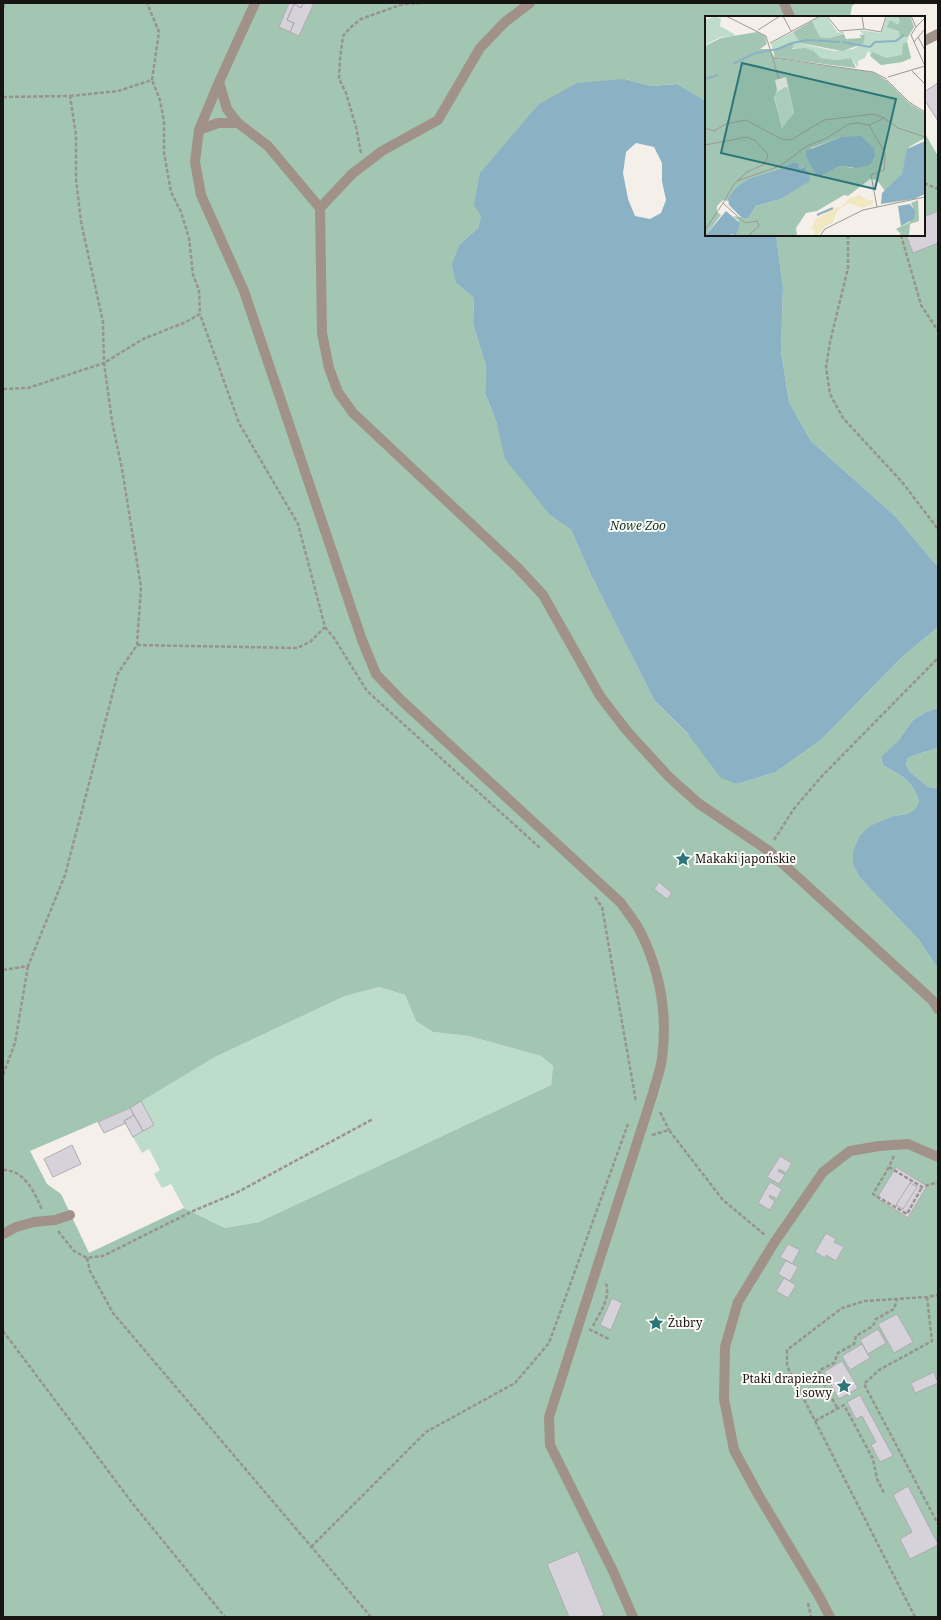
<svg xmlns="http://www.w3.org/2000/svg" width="941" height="1620" viewBox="0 0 941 1620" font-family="'Noto Serif',serif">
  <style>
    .green { fill: #bedcca }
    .forest { fill: #a2c6b1; fill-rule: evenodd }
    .water { fill: #8bb1c4; fill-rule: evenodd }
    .building { fill: #d6d2d9; stroke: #afabb2 }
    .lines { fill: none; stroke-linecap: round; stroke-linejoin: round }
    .path { stroke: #97948f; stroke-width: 2.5; stroke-dasharray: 4 2; stroke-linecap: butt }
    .street { stroke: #a19289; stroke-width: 10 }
    .labels { text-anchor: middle; stroke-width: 4; stroke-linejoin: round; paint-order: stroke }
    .park-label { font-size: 12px; font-style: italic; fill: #053621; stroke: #fffdfa }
    .poi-label { font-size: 12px; fill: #171513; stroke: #fffdfa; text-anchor: start }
    .inset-river { fill: none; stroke: #8bb1c4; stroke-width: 2 }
    .inset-road { fill: none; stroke: #9c9893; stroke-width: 1 }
    .view { fill: #2c7679; fill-opacity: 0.15; stroke: #2c7679; stroke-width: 2 }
    .inset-edge { fill: none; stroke: #171513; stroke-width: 2 }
  </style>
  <rect width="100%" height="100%" fill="#f4f0e9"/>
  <path class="green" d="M379,987L405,995L416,1021L433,1032L469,1036L541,1056L553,1066L551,1085L259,1222L225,1228L184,1208L171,1184L162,1188L154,1174L160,1170L149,1149L142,1153L133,1137L141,1101L215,1057L345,996Z"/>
  <path class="forest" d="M3,3H856L852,6L850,17H706V101L677,84L651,86L625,79L481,216L478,228L460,244L456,283L474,298L473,324L486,366L485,393L497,424L551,516L571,530L590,573L654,700L737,784L776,772L822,739L901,658L938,627V708L926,712L913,720L898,741L881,758L883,765C901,776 912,779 919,801L915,809L907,814L893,816L871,826L859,836L853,851V865L860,878L919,940L938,969V1617H3ZM379,987L405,995L416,1021L433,1032L469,1036L541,1056L553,1066L551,1085L259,1222L225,1228L184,1208L89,1253L61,1194L47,1184L30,1151L130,1108L215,1057L345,996Z
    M924,132L938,156V567L895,516L811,441L789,402L781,351L783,287L776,235H924Z
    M938,747V788L928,787L909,771L906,764L908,758C918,753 928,752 938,747Z"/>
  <path class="water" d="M625,79L651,86L677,84L706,101V235H776L783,287L781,351L789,402L811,441L895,516L938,567V627L901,658L822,739L776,772L737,784L721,778L687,733L654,700L590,573L571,530L551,516L505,459L497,424L485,393L486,366L473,324L474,298L456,283L452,264L460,244L478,228L481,216L474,205L480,173L539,104L577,83ZM636,143L654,147L662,163V181L666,200L661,213L650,219L635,216L628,199L623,173L626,152Z
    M938,708V747C928,752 918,753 908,758L906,764L909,771L928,787L938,788V969L919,940L860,878L853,865V851L859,836L870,826L893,816L907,814L915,809L919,801C912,779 901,776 883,765L881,757L898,741L913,720L926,712Z"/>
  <path class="building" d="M289,3H303L301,8L294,4L287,20L294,23L290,32L279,27Z
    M303,3H314L299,36L290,32L294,23L287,20L294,4L301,8Z
    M938,83V121L924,99V92Z
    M938,211V243L913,253L906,235H924V217Z
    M659,882L672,893L667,899L654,889Z
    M141,1101L154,1125L143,1131L130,1108Z
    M130,1108L134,1115L124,1121L126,1123L104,1133L98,1122Z
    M134,1115L143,1131L133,1137L124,1121Z
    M72,1145L81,1164L53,1177L44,1159Z
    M780,1156L792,1163L786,1173L779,1169L778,1171L785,1175L779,1184L767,1177Z
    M896,1167L927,1186L908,1218L877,1198Z
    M770,1182L782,1189L777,1199L770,1195L769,1197L775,1201L770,1210L758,1203Z
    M910,1183L917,1187L903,1209L896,1205Z
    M826,1233L836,1239L834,1242L844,1247L836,1261L826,1255L825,1258L815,1252Z
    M788,1244L800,1250L792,1264L780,1257Z
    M786,1260L798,1267L790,1281L778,1274Z
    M784,1278L796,1285L788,1298L776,1291Z
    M612,1298L622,1303L611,1330L600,1325Z
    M897,1314L913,1342L894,1353L878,1324Z
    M878,1329L886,1343L868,1354L860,1340Z
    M862,1344L870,1358L850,1370L842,1356Z
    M842,1361L858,1388L839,1399L824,1372Z
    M934,1372L938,1383L915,1393L911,1383Z
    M860,1395L893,1456L880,1462L871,1445L876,1442L862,1416L856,1419L847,1402Z
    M908,1486L938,1544V1545L910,1559L900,1539L912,1532L893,1495Z
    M578,1551L604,1615L599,1617H569L547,1564Z"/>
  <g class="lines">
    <path class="path" d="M3,8L5,3
      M70,96L118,91L152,80L159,32L147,3
      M3,97L70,96L76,135V179L81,222L103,322L104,363L28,388L3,389
      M361,153L356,127L346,93L339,79L340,59L343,36L351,27L361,19L403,4L421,3
      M924,183L938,189
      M848,235V268L830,342L826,367L830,394L843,418L902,482L938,529
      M901,235L921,305L938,331
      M325,627L334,638L367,691L540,848
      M137,645L297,648L310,642L325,627L298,524L239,423L200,314
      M774,840L793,810L821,777L938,658
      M595,897L602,907L636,1102
      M3,970L28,966L65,875L118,673L137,645L141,587L122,469L112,421L104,363L143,339L186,322L200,314L199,290L193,275L189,238L181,212L171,192L164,153V121L160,100L152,80
      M3,1075L15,1043L28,966
      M660,1112L669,1130
      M652,1135L669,1130L723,1200L765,1235
      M894,1156L889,1167L922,1187L938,1182
      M889,1167L873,1194L907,1214L922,1187
      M3,1170C25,1170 35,1193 42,1210
      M58,1231L74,1251L87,1258L103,1256L193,1211L236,1193L373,1119
      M87,1258L90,1271L113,1313L371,1617
      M927,1297L932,1341L879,1370L864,1384L938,1524
      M593,1326C600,1312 612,1297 605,1281
      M589,1329L609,1339
      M3,1331L133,1504L225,1617
      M819,1375L820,1370L834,1363L838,1353L854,1344L856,1336L873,1326L876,1319L894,1309L897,1299
      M792,1376L819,1375L838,1409
      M815,1421L844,1405L873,1459L877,1479L884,1493
      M311,1547L426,1432L515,1383L549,1343L628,1124
      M808,1603L811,1617
      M915,1617L787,1366V1350L842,1308L865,1301L927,1297L938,1295"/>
    <path class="street" d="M530,3L505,22L480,48L438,120L382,151L352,174L320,208L322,333L329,368L338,392L353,413L518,568L543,595L600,696L627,731L669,777L698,803L769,851L932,1000L938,1009
      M784,3L790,17
      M924,41L938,34
      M219,82L255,3
      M199,130L218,123H238
      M320,208L268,146L238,123L227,109L219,82L199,130L195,162L201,195L244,291L362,640L376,674L401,700L621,903C627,912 635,921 640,931C660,971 668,1013 662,1058C661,1069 656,1081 653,1093L549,1417L550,1445L613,1571L633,1617
      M3,1234L16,1227L34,1222L55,1220L70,1215
      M830,1617L819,1596L759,1496L734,1450L724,1399L725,1347L738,1302L774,1243L823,1172L850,1151L879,1146L908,1144L938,1157"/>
  </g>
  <defs>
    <symbol id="sight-bare" viewBox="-9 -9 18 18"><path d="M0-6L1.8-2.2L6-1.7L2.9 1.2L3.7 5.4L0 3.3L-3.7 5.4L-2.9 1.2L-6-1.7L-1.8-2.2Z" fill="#2c7679" stroke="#fffdfa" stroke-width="2.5" paint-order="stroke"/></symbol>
  </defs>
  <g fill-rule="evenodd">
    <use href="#sight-bare" x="672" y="848" width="22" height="22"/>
    <use href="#sight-bare" x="645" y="1312" width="22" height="22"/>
    <use href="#sight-bare" x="833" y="1375" width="22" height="22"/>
  </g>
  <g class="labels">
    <g class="park-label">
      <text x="638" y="530">Nowe Zoo</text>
    </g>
    <g class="poi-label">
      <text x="695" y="863">Makaki japońskie</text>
      <text x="668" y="1327">Żubry</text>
      <text x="832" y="1383" text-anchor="end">Ptaki drapieżne<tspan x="832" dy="14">i sowy</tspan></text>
    </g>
  </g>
  <g transform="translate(705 16)">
    <rect width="220" height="220" fill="#f4f0e9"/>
    <path d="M12,0V2H16L15,10L29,18V20L16,21L0,29V4ZM115,0H121L133,17L138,15L139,18L124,22L115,21L107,5ZM182,0H205L209,11L204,17L202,26L206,42L197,46L176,49L163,35L160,42L153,45V52L146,42L132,44L116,42L109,35L78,31L68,34L66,27L88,16L95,27L102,29L130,35L148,33L158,28V18L154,14L176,17ZM80,71L83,72L89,98L77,112L69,78Z" fill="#bedcca"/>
    <path d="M192,0H205L209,11L203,21H195L194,15L182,11L185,4L193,9L195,4ZM107,5L115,21L124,22L139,18L141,23L156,22L155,18L160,20L158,28L137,35L95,27L88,16ZM52,16L60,20L62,28L55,33H64L71,43L168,56L181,64L204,87L220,97V122L204,131L197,158L185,172L180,175L172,164L165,163L143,180L139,179L112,195L101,197L91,212L92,220H31L34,205L28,200L39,202L45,199L51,190L76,183L102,167V154L99,150L95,153L93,147L89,146L76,153L45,162L31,171L23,185L18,184L12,190V196L16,199L0,220V30L16,22ZM81,61L89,97L77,112L69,81L72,74L70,64ZM136,121L158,122L170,141L169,143L147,152L135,150L116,160L111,159L106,132ZM202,26L206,42L197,46L176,49L165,40L167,36L181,42L197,39L198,28ZM84,27L89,28L87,33L100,32L109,35L116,42L132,44L146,42L151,52L70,42L68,34ZM213,184L214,205L205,208L204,220H192L196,218L191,213L205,206L208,191L206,187Z" fill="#a2c6b1" fill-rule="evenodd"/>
    <path d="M155,179L162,184H168V188L156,192L144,187L133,194L127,207L120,210L118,208L120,211L112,220H107L110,215L106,212L110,204L128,192L136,191L145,182Z" fill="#f1e7c1"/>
    <path d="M156,120L169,132L170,141L165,149L152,152L135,150L116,160L111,159L101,140V135L136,121ZM220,125V178L209,183L176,188L177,177L197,158L202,133ZM89,146L93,147L95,153L100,150L105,162L104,166L76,183L51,190L43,202H37L24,189L23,183L31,171L45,162L75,153ZM205,188L210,195L209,203L196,210L193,190ZM21,195L35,207L31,220L26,218L25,220H0Z" fill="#8bb1c4"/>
    <path class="inset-river" d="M137,26L165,31L170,26L191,25L199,19M28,48L50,37L73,33L87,27L103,24L135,26M0,63L13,59M112,199L128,192"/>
    <path class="inset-road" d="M21,0L61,20L74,63M78,0L86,15M122,0L134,15L159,13L176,16L181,0M157,0L159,13M206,0L211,11L206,19L220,50M211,11L220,2M53,14L75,0M213,21L220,34M209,26L220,13M65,27L115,0M69,42L168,56L182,63M207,55L220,68M183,61L220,50M182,64L204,86L220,96M179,102L193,112L220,121M0,112L9,115L21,108L41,104L76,123L86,124L119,104L168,98L179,102L164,109M0,129L42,121L51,125L63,139L60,148L42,156L29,168L18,187M32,165L75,150L102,130L122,122L144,108L152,107L164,109L180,137L179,154L166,159L172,191M0,214L18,187L40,207L52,205L54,210L43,220M115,220L120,213L158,194L220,181"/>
    <path class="view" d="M37,47L191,83L170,173L16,137Z"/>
    <rect width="220" height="220" class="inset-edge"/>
  </g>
  <rect width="941" height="1620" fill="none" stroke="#171513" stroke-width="8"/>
</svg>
